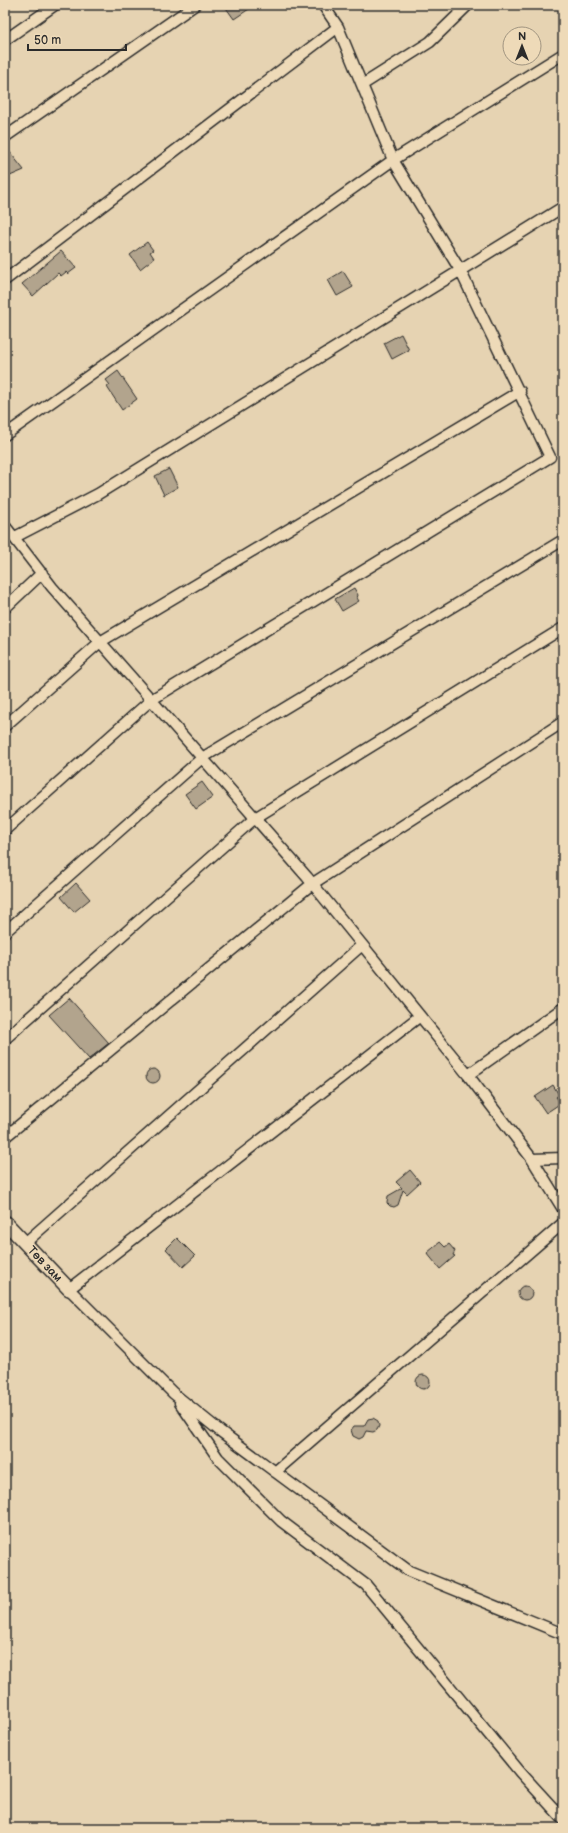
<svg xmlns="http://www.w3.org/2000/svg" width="568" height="1833" viewBox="0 0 568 1833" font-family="'Balsamiq Sans',sans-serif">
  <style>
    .building { fill: #b2a48d; stroke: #2b2b2b }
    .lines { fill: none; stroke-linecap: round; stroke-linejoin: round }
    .minor-casing { stroke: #2b2b2b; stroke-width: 13 }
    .tertiary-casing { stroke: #2b2b2b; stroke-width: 16 }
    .minor { stroke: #eedab8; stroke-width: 10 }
    .tertiary { stroke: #eedab8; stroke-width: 13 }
    .labels { text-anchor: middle; stroke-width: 4; stroke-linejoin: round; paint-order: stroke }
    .street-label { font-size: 12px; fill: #2b2b2b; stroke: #eedab8 }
  </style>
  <rect width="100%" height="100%" fill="#e6d3b2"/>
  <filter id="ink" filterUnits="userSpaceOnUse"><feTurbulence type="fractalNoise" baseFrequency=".025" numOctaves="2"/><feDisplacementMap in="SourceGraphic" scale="8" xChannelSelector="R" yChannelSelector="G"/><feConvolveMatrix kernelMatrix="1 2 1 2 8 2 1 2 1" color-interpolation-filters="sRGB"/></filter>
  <g filter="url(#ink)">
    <path class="building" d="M224,5H255L234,19Z
      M5,146L24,170L10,176L5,170Z
      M147,242L153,250L150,252L154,258L140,269L130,255Z
      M61,251L76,268L68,274L66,272L61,276L58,273L33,296L22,284Z
      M343,271L353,287L337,296L328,280Z
      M401,334L409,350L392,359L384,343Z
      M118,371L137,399L122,410L107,387L110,385L106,380Z
      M169,469L178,487L164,495L155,476Z
      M354,588L358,595L357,598L359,601L342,611L335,599Z
      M202,782L213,797L196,809L185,794Z
      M76,883L90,899L74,912L61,897Z
      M69,998L109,1043L89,1059L49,1015Z
      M146 1076a7 7 0 1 1 14 0a7 7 0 1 1-14 0Z
      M553,1085L559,1095L556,1097L561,1103L546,1113L535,1097Z
      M410,1170L420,1182L407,1194L403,1190L398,1205L394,1207L390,1206L387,1203L388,1196L402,1188L396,1182Z
      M177,1238L195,1256L183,1267L166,1249Z
      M440,1242L445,1247L449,1244L455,1251L453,1255L455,1256L440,1269L427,1253Z
      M518 1293a7 7 0 1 1 14 0a7 7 0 1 1-14 0Z
      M416 1382a7 7 0 1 1 14 0a7 7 0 1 1-14 0Z
      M373,1418L378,1421L379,1426L377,1430L373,1432L366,1431L363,1437L359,1439L353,1436L351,1430L354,1426H364L368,1419Z"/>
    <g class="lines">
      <defs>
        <path id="minor" d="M5,40L55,5
          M362,85L430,42L468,5
          M5,137L195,5
          M5,280L338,27
          M5,435L393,160L563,54
          M5,526L52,587L307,877L468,1075L532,1159L563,1158
          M15,537L98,494L563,207
          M5,608L42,573
          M5,726L100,642L520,391
          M5,830L151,700L550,457L460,270L393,160L338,27L323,5
          M5,932L202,758L563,540
          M420,1016L69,1289L173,1393L220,1431L409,1571L563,1634
          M5,1039L255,818L563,628
          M468,1075L563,1008
          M5,1137L312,884L563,722
          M532,1159L563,1209
          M25,1243L362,945
          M180,1403L218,1458L281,1521L366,1585L520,1772L563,1819
          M275,1472L563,1223"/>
        <g id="tertiary">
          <path id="s1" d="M5,1222L69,1289"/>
        </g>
      </defs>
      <use href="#minor" class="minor-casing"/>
      <use href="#tertiary" class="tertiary-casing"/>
      <use href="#minor" class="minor"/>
      <use href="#tertiary" class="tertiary"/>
    </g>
  </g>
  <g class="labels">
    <g class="street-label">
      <text dy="4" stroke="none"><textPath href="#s1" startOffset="58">Төв зам</textPath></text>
    </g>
  </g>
  <rect width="568" height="1833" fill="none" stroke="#eedab8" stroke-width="20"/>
  <rect x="10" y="10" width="548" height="1813" fill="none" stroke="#2b2b2b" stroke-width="1.5" filter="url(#ink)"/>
  <g transform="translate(522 46)"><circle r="19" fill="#eedab8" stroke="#a09480"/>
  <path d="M0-3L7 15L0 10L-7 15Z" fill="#2b2b2b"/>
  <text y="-6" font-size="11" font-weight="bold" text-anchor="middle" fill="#2b2b2b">N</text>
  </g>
  <path d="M28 44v6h98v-6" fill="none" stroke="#2b2b2b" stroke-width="2"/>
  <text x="34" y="44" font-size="12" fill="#2b2b2b" stroke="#eedab8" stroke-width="3" paint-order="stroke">50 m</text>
</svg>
